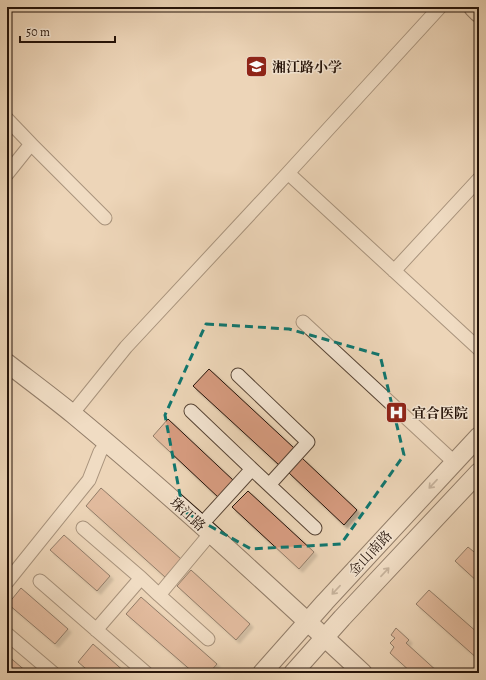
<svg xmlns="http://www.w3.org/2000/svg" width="486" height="680" viewBox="0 0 486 680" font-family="Alegreya,'Noto Serif SC',serif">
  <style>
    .building { fill: #d69b7f; stroke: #251309; filter: url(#shadow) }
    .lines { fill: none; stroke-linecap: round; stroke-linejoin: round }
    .street-casing { stroke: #574435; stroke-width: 15 }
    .secondary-casing { stroke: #251309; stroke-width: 20 }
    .primary-casing { stroke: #251309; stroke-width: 22 }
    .street { stroke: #f3e4d1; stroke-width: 13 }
    .secondary { stroke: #f3e4d1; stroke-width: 18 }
    .primary { stroke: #edd6b8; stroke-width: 20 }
    .oneway { stroke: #968677 }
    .marked { fill: none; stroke: #0f766e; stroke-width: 3; stroke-dasharray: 8 5; stroke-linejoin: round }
    .labels { text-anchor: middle; stroke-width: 3; stroke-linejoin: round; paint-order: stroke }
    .poi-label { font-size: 14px; font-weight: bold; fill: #251309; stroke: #f3e4d1; text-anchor: start }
    .street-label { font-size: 14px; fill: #251309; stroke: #f3e4d1 }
  </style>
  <defs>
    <filter id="shadow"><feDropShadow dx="3.5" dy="3.5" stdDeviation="1" flood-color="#0004"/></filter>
  </defs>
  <rect width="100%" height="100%" fill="#edd6b8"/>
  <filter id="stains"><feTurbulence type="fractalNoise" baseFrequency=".005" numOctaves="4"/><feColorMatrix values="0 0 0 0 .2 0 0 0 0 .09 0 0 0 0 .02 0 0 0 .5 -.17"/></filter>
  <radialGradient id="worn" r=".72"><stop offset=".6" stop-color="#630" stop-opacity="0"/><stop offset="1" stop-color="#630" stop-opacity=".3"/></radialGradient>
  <path class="building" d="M209,369L294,448L279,465L193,386Z
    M168,419L234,481L219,498L153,436Z
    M302,458L357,510L344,525L288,472Z
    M101,488L181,559L165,577L86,506Z
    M248,491L314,552L299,569L232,507Z
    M64,535L110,576L97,591L50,550Z
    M468,547L479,556V583L455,561Z
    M191,570L250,624L236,640L177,586Z
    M21,588L68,629L55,644L8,604Z
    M429,590L479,634V660L416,604Z
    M141,597L217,664L209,673H194L126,614Z
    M396,628L409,640L406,643L439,673H412L390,653L394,647L390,643L395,638L391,635Z
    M93,644L126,673H91L78,662Z
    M7,655L28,673H7Z"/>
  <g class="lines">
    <defs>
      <path id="street" d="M440,7L288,173L479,349
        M7,119L31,144L7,174
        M31,144L105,218
        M394,271L479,179
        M303,322L454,462
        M238,375L308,442L269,485
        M191,411L252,469
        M72,414L126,347L288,173
        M201,525L252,469L315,528
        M83,528L141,578
        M40,581L146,673
        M7,582L89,480L100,452L107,443
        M159,595L208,639
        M96,630L141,578L159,595L210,534
        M7,634L53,673"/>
      <path id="secondary" d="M7,363C29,380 52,397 74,415C173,497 268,585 363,673
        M262,673L325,602L479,436
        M293,673L342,618L479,472"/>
      <path id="primary" d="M474,7L479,12"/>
    </defs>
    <use href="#street" class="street-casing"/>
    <use href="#secondary" class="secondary-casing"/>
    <use href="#primary" class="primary-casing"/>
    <use href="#street" class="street"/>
    <use href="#secondary" class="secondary"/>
    <use href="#primary" class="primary"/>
  </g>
  <defs><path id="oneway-shaft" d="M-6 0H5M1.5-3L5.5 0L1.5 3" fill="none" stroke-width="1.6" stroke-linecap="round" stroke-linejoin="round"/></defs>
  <g class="oneway">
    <use href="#oneway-shaft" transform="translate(433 484) rotate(133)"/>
    <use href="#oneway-shaft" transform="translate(385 572) rotate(-47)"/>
    <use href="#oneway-shaft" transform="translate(336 590) rotate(133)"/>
  </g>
  <path d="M0 0H486V680H0ZM206,324L289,329L380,355L404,455L341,544L251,549L183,511L165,415Z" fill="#edd6b8" fill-opacity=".55" fill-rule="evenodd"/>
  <path class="marked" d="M206,324L289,329L380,355L404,455L341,544L251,549L183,511L165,415Z"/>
  <defs>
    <symbol id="school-square" viewBox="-11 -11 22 22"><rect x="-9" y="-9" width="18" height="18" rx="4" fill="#8f2418" stroke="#f3e4d1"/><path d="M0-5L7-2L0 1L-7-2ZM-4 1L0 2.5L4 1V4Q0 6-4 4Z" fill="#fff"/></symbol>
    <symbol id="hospital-square" viewBox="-11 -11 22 22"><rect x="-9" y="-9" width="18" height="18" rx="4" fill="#8f2418" stroke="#f3e4d1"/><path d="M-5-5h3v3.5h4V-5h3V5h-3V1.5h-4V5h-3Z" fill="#fff"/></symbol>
  </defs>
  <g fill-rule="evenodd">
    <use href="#school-square" x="244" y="54" width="25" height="25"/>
    <use href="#hospital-square" x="384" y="400" width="25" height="25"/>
  </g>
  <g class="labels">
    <g class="poi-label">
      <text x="272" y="72">湘江路小学</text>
      <text x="412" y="418">宜合医院</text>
    </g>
    <g class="street-label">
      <text transform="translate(188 514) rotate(42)" y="5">珠江路</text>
      <text transform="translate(370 553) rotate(-47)" y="5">金山南路</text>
    </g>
  </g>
  <rect width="486" height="680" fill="none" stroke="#edd6b8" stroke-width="24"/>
  <rect x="8" y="8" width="470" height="664" fill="none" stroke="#251309" stroke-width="2"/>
  <rect x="12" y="12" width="462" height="656" fill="none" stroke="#251309"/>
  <path d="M20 36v6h95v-6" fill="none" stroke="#251309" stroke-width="2"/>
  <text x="26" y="36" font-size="12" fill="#251309" stroke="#f3e4d1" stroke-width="3" paint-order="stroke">50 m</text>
  <rect width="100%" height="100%" filter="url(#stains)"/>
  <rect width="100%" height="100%" fill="url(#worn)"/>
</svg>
